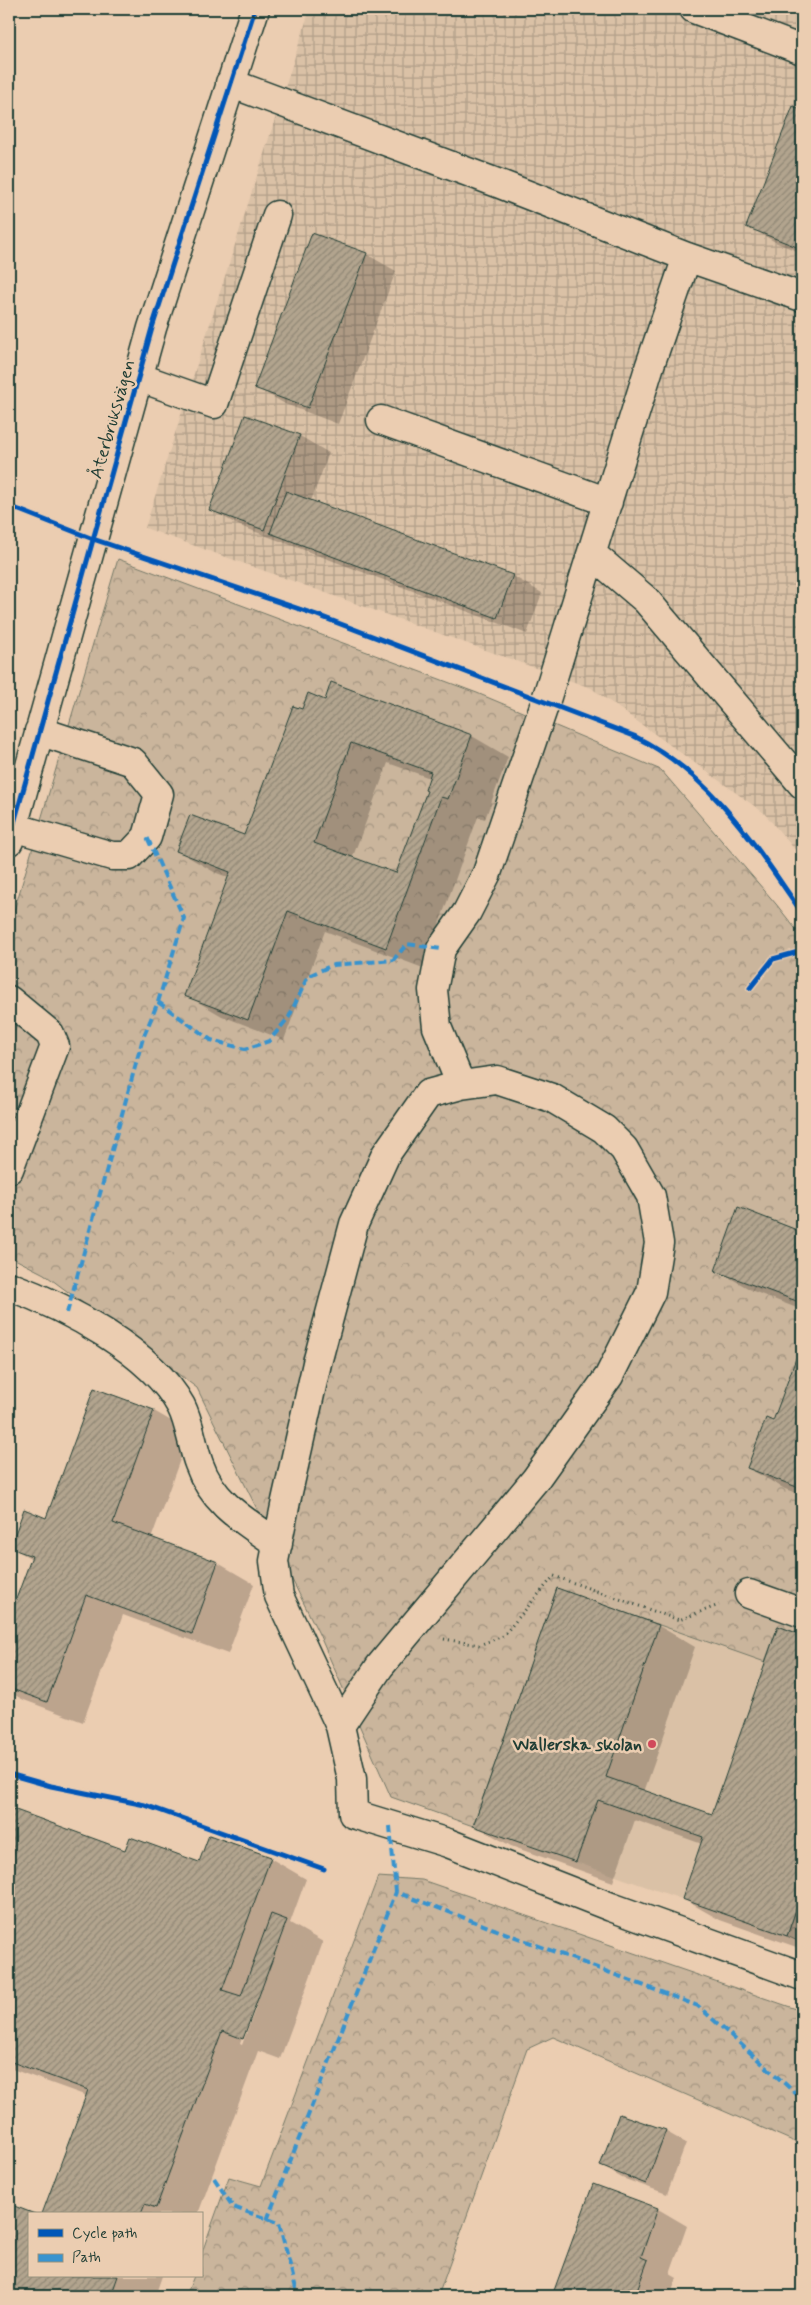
<svg xmlns="http://www.w3.org/2000/svg" width="811" height="2305" viewBox="0 0 811 2305" font-family="Mynerve,sans-serif">
  <style>
    .built { fill: #dac1a6 }
    .industrial { fill: url(#industrial-grid) }
    .park { fill: url(#park-crowns); stroke: #747968 }
    .shadow { fill: #0003; fill-rule: evenodd }
    .building { fill: url(#building-hatch); stroke: #1f3d34; fill-rule: evenodd }
    .lines { fill: none; stroke-linecap: round; stroke-linejoin: round }
    .minor-casing { stroke: #1f3d34; stroke-width: 31 }
    .path { stroke: #1f3d34; stroke-width: 3; stroke-dasharray: 1 4; stroke-linecap: butt }
    .minor { stroke: #ebcdb1; stroke-width: 28 }
    .quiet { stroke: #3993ce; stroke-width: 4; stroke-dasharray: 8 4; stroke-linecap: butt }
    .cycleway-casing { stroke: #ebcdb1; stroke-width: 8 }
    .cycleway { stroke: #0057b8; stroke-width: 5 }
    .poi-dot { fill: #d1495b; stroke: #ebcdb1; stroke-width: 2 }
    .labels { text-anchor: middle; stroke-width: 5; stroke-linejoin: round; paint-order: stroke }
    .street-label { font-size: 18px; fill: #1f3d34; stroke: #ebcdb1 }
    .poi-label { font-size: 18px; font-weight: bold; fill: #1f3d34; stroke: #ebcdb1; text-anchor: end }
  </style>
  <defs>
    <pattern id="industrial-grid" width="8" height="8" patternUnits="userSpaceOnUse" patternTransform="scale(1.25)"><rect width="8" height="8" fill="#dac1a6"/><path d="M0 4h8M4 0v8" fill="none" stroke="#b09e88"/></pattern>
    <pattern id="park-crowns" width="20" height="18" patternUnits="userSpaceOnUse" patternTransform="scale(1.25)"><rect width="20" height="18" fill="#cab59c"/><path d="M2 6a3 3 0 1 1 6 0M12 15a3 3 0 1 1 6 0" fill="none" stroke="#a39480"/></pattern>
    <pattern id="building-hatch" width="6" height="6" patternUnits="userSpaceOnUse" patternTransform="scale(1.25)"><rect width="6" height="6" fill="#b2a48e"/><path d="M-1 1l2-2M0 6l6-6M5 7l2-2" fill="none" stroke="#908775"/></pattern>
  </defs>
  <rect width="100%" height="100%" fill="#ebcdb1"/>
  <filter id="ink" filterUnits="userSpaceOnUse"><feTurbulence type="fractalNoise" baseFrequency=".02" numOctaves="2"/><feDisplacementMap in="SourceGraphic" scale="10" xChannelSelector="R" yChannelSelector="G"/><feConvolveMatrix kernelMatrix="1 2 1 2 8 2 1 2 1" color-interpolation-filters="sRGB"/></filter>
  <g filter="url(#ink)">
    <path class="built" d="M557,1588L765,1661L778,1626L802,1635V1892L787,1936L473,1826Z"/>
    <path class="industrial" d="M310,9H802V858L764,813L591,688L145,528Z"/>
    <path class="park" d="M118,559L477,693L661,770L776,904L802,937V1635L778,1626L765,1662L557,1589L473,1826L391,1797L319,1634L197,1388L44,1274L9,1256V928Z
      M378,1877L422,1880L802,2011V2145L553,2037L527,2049L438,2296H186L194,2276H201V2255L229,2177L261,2186Z
      M802,1892V1943L787,1936Z"/>
    <path class="shadow" d="M794,108L802,111V253L777,243L748,226Z
      M366,254L396,271L338,424L285,404L256,387Z
      M300,436L329,453L311,501L513,576L542,593L527,634L240,526L211,510Z
      M332,684L472,736L508,757L485,819L478,817L423,968L325,931L284,1040L222,1016L186,995L230,878L214,872L178,851L245,837L303,711L326,701ZM388,763L430,778L428,791L397,875L352,859Z
      M739,1209L802,1233V1310L753,1291L716,1270Z
      M802,1346V1495L785,1489L748,1468L774,1422Z
      M94,1389L154,1411L190,1432L151,1539L218,1563L254,1584L228,1654L123,1615L83,1722L24,1700L9,1692V1622L32,1559L11,1547L46,1519Z
      M659,1626L695,1647L644,1792L712,1816L779,1628L802,1636V1949L720,1920L683,1899L702,1844L635,1820L613,1882L511,1846L474,1825Z
      M13,1811L126,1852L200,1864L270,1858L306,1879L290,1923L323,1942L280,2059L258,2051L198,2214H43L87,2096L9,2068V1824ZM253,2007H256L242,2045L240,2044Z
      M665,2131L686,2143L667,2194L622,2178L601,2166Z
      M594,2186L658,2209L687,2226L670,2274L677,2278L670,2296H554Z
      M9,2205L31,2214H29V2276H162L155,2296H9Z"/>
    <path class="building" d="M793,106L802,110V249L746,227Z
      M312,233L367,253L308,408L254,388Z
      M245,415L300,435L264,530L209,510Z
      M286,491L513,575L497,618L270,533Z
      M331,682L472,735L448,799L441,797L386,948L288,911L248,1020L184,996L230,872L176,851L190,815L244,835L293,706L302,709L308,693L325,700ZM351,743L431,772L425,790L427,791L396,873L314,843Z
      M738,1207L802,1232V1303L715,1271Z
      M802,1342V1489L747,1468L766,1418L773,1421Z
      M94,1388L154,1410L113,1523L218,1562L192,1634L86,1595L47,1702L9,1688V1618L32,1556L10,1548L24,1509L46,1518Z
      M557,1588L659,1625L606,1777L712,1814L778,1626L802,1635V1892L787,1936L682,1899L703,1837L598,1800L576,1862L473,1826Z
      M13,1809L125,1850L130,1837L199,1862L209,1835L271,1857L222,1990L241,1996L271,1914L287,1920L243,2039L222,2031L156,2208L145,2204L141,2214H42L88,2090L9,2061V1820Z
      M619,2114L666,2130L646,2184L600,2166Z
      M593,2184L658,2208L641,2257L648,2260L637,2290L629,2288L626,2296H552Z
      M9,2204L35,2214H29V2276H118L111,2296H9Z"/>
    <g class="lines">
      <defs>
        <path id="minor" d="M694,9L802,50
          M230,83L500,184L687,257L802,297
          M138,377L214,404L277,215
          M381,420L608,502
          M592,554L646,600L802,784
          M13,827L112,856H129L147,837L159,794L133,762L39,731
          M9,841L152,328L255,9
          M9,1000L50,1034L55,1046L9,1169
          M461,1085L437,1027L433,990L441,949L467,912L487,873L545,703L650,365L687,257
          M9,1286C66,1307 151,1351 181,1406C190,1423 192,1446 199,1464C213,1504 245,1521 278,1544
          M749,1594L802,1613
          M340,1726L380,1666L535,1480L609,1376L651,1292L659,1243L651,1196L624,1149L604,1129L552,1098L497,1080L461,1085L428,1094L386,1154L354,1224L317,1363L286,1501L274,1561L279,1596L340,1726L352,1779L353,1814L448,1843L611,1907L802,1976"/>
      </defs>
      <use href="#minor" class="minor-casing"/>
      <path class="path" d="M444,1639L479,1645L503,1636L554,1576L679,1620L719,1605"/>
      <use href="#minor" class="minor"/>
      <path class="quiet" d="M158,1002L211,1040L245,1049L269,1041L289,1017L308,976L333,965L393,960L407,944L441,949
        M67,1313L143,1038L158,1002L184,918L147,837
        M390,1826L396,1892L698,2006L802,2099
        M214,2178L233,2207L279,2223L298,2296
        M267,2220L396,1892"/>
      <defs>
        <path id="cycleway" d="M9,506L93,539L317,615L634,736C710,773 756,846 802,913
          M9,841L152,328L255,9
          M750,988L773,959L802,951
          M9,1774L51,1786L145,1805L324,1869"/>
      </defs>
      <use href="#cycleway" class="cycleway-casing"/>
      <use href="#cycleway" class="cycleway"/>
    </g>
  </g>
  <circle class="poi-dot" cx="652" cy="1744" r="5"/>
  <g class="labels">
    <g class="street-label">
      <text transform="translate(112 419) rotate(-74)" y="6">Återbruksvägen</text>
    </g>
    <g class="poi-label">
      <text x="642" y="1750">Wallerska skolan</text>
    </g>
  </g>
  <rect width="811" height="2305" fill="none" stroke="#ebcdb1" stroke-width="30"/>
  <rect x="15" y="15" width="781" height="2275" fill="none" stroke="#1f3d34" stroke-width="2" filter="url(#ink)"/>
  <rect x="28" y="2212" width="175" height="65" fill="#ebcdb1" stroke="#99937f"/>
  <rect x="38" y="2229" width="25" height="8" fill="#0057b8" stroke="#99937f"/>
  <text x="72" y="2238" font-size="15" fill="#1f3d34">Cycle path</text>
  <rect x="38" y="2254" width="25" height="8" fill="#3993ce" stroke="#99937f"/>
  <text x="72" y="2262" font-size="15" fill="#1f3d34">Path</text>
</svg>
